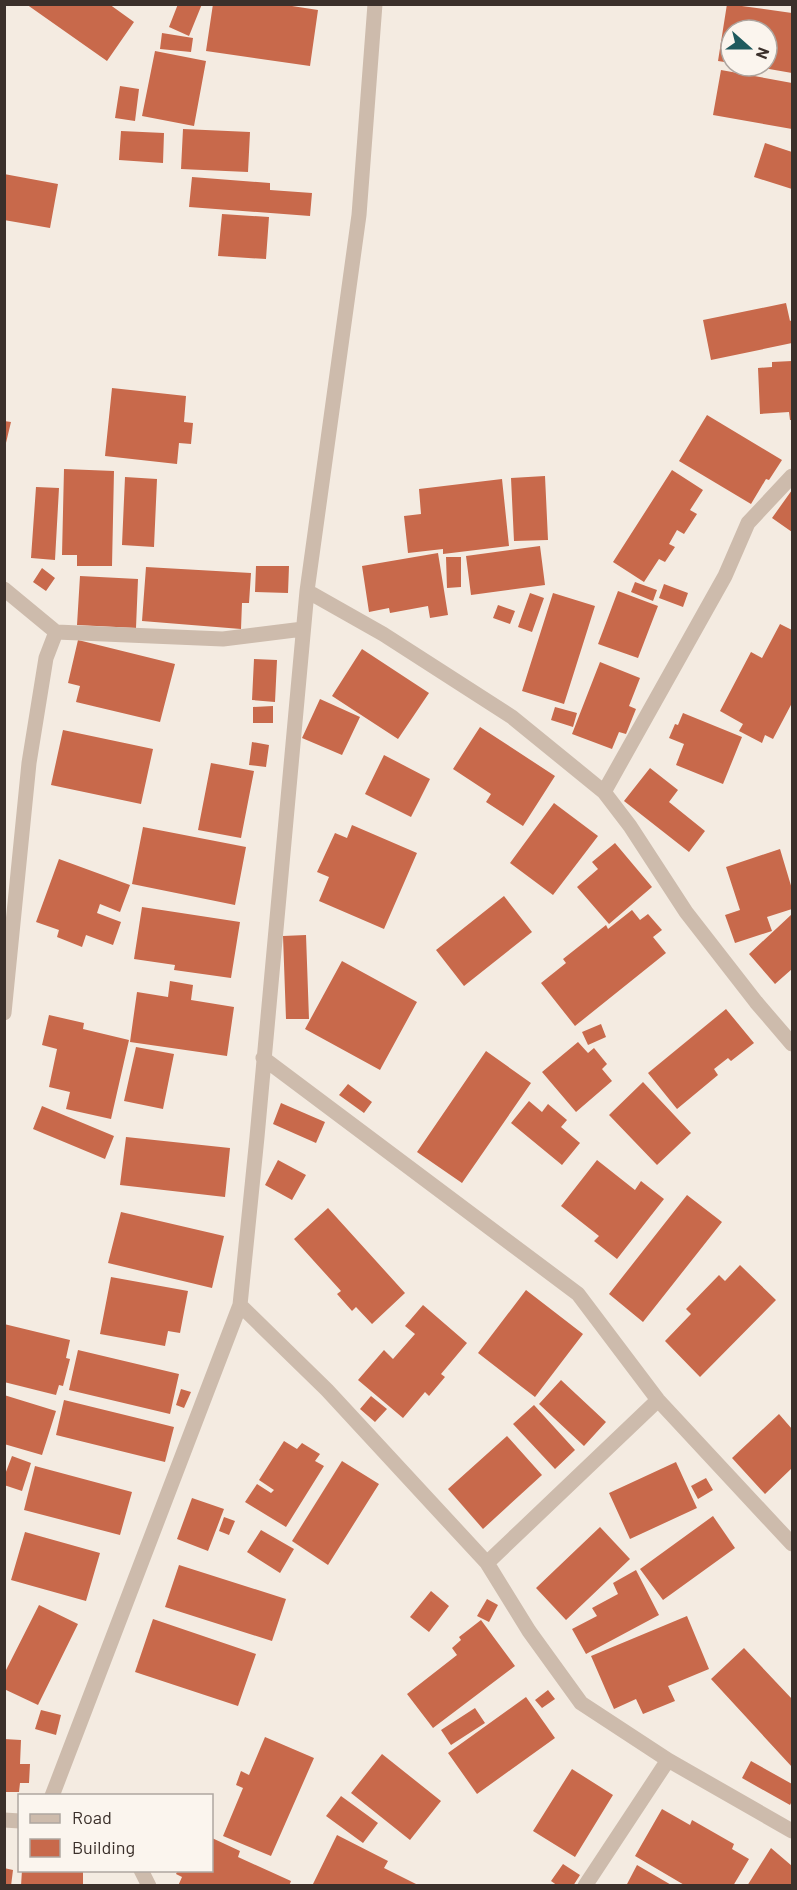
<svg xmlns="http://www.w3.org/2000/svg" width="797" height="1890" viewBox="0 0 797 1890" font-family="Barlow,sans-serif">
  <style>
    .building { fill: #c8694b }
    .lines { fill: none; stroke-linecap: round; stroke-linejoin: round }
    .minor { stroke: #cdbbac; stroke-width: 15 }
  </style>
  <rect width="100%" height="100%" fill="#f4ebe1"/>
  <path class="building" d="M26,4H109L134,22L107,61Z
    M178,4H202L189,36L169,27Z
    M213,4H279L318,10L310,66L206,51Z
    M727,4L792,13V73L757,67L767,66V30H731V63L718,61Z
    M162,33L193,38L191,52L160,49Z
    M155,51L206,61L194,126L142,116Z
    M721,70L792,83V129L713,115Z
    M120,86L139,89L135,121L115,118Z
    M183,129L250,132L248,172L181,169Z
    M121,131L164,133L163,163L119,160Z
    M765,143L792,152V189L754,177Z
    M4,174L58,184L50,228L4,220Z
    M192,177L270,183V190L312,193L310,216L189,207Z
    M222,214L269,217L266,259L218,256Z
    M786,303L790,321L792,320V343L711,360L703,320Z
    M792,361V420H790L789,412L760,414L758,368L772,367V362Z
    M112,388L186,396L184,422L193,423L191,444L179,443L177,464L105,456Z
    M707,415L782,460L769,480L766,479L751,504L679,461Z
    M4,421L11,422L5,447H4Z
    M64,469L114,471L112,566H77V555H62Z
    M672,470L703,490L690,510L697,514L684,534L677,530L669,544L675,547L665,562L659,559L644,582L613,562Z
    M545,476L548,540L514,541L511,478Z
    M125,477L157,479L154,547L122,545Z
    M502,479L509,546L443,554V549L408,553L404,516L421,514L419,489Z
    M36,487L59,488L55,560L31,558Z
    M792,490V532L772,518Z
    M540,546L545,585L471,595L466,556Z
    M438,553L448,615L430,618L428,606L390,613L389,608L369,612L362,566Z
    M446,557H461V587L447,588Z
    M256,566H289L288,593L255,592Z
    M146,567L251,573L249,603H242L241,629L142,621Z
    M42,568L55,578L46,591L33,582Z
    M80,576L138,579L136,628L77,625Z
    M635,582L657,590L653,601L631,592Z
    M664,584L688,593L683,607L659,598Z
    M618,591L658,606L638,658L598,644Z
    M530,593L544,598L532,632L518,627Z
    M553,593L595,606L564,704L522,691Z
    M498,605L515,611L510,624L493,618Z
    M780,624L792,630V703L773,739L765,735L762,743L739,731L743,724L720,711L751,652L762,658Z
    M78,640L175,664L160,722L76,702L80,686L68,683Z
    M362,649L429,693L398,739L332,696Z
    M254,659L277,660L275,702L252,700Z
    M600,662L640,678L629,706L636,709L626,734L619,732L612,749L572,734Z
    M320,699L360,717L342,755L302,738Z
    M273,706V723H253V707Z
    M555,707L577,713L573,727L551,720Z
    M683,713L742,737L723,784L676,765L684,744L669,738L675,724L678,725Z
    M480,727L555,776L523,826L486,802L491,794L453,769Z
    M63,730L153,749L141,804L51,785Z
    M252,742L269,745L266,767L249,765Z
    M384,755L430,779L411,817L365,794Z
    M211,763L254,771L241,838L198,830Z
    M650,768L678,790L669,802L705,831L689,852L624,801Z
    M554,803L598,836L553,895L510,863Z
    M352,825L417,853L384,929L319,901L329,877L317,872L335,833L347,838Z
    M143,827L246,847L235,905L132,884Z
    M615,843L652,887L609,924L577,887L598,869L592,862Z
    M780,849L792,889V909L767,917L772,931L735,943L725,915L740,910L726,867Z
    M59,859L130,885L120,912L100,904L97,913L121,922L113,945L86,935L82,947L57,937L59,930L36,922Z
    M504,896L532,932L464,986L436,950Z
    M142,907L240,922L231,978L174,970L175,965L134,959Z
    M632,910L640,920L648,914L662,930L653,937L666,953L575,1026L541,983L566,963L563,959L606,925L608,929Z
    M792,914V969L775,984L749,954Z
    M306,935L309,1019H286L283,936Z
    M342,961L417,1002L380,1070L305,1029Z
    M170,981L193,985L191,1000L234,1007L227,1056L130,1042L137,992L168,997Z
    M726,1009L754,1043L731,1061L728,1058L714,1069L718,1075L677,1109L648,1073Z
    M49,1015L84,1023L83,1029L129,1040L111,1119L66,1109L70,1092L49,1087L57,1049L42,1045Z
    M601,1024L606,1037L588,1045L582,1032Z
    M578,1042L588,1053L594,1048L607,1064L602,1069L612,1081L576,1112L542,1072Z
    M136,1047L174,1054L163,1109L124,1101Z
    M486,1051L531,1083L462,1183L417,1152Z
    M643,1082L691,1133L657,1165L609,1115Z
    M348,1084L372,1102L364,1113L339,1095Z
    M529,1101L542,1112L548,1104L567,1120L561,1127L580,1143L562,1165L511,1123Z
    M281,1103L325,1122L316,1143L273,1124Z
    M42,1106L114,1136L105,1159L33,1129Z
    M126,1137L230,1148L225,1197L120,1185Z
    M278,1160L306,1175L292,1200L265,1185Z
    M597,1160L635,1190L641,1181L664,1199L617,1259L594,1241L599,1236L561,1206Z
    M687,1195L722,1222L643,1322L609,1294Z
    M328,1208L405,1293L372,1324L356,1307L352,1311L337,1294L341,1291L294,1239Z
    M121,1212L224,1236L212,1288L108,1263Z
    M740,1265L776,1300L700,1377L665,1341L691,1314L686,1309L719,1275L725,1281Z
    M111,1277L188,1291L180,1333L168,1331L165,1346L100,1334Z
    M526,1290L583,1334L535,1397L478,1353Z
    M423,1305L467,1343L441,1374L445,1377L429,1396L425,1392L403,1418L358,1380L384,1350L393,1359L415,1334L405,1326Z
    M4,1324L70,1340L66,1358L70,1359L63,1386L59,1385L56,1395L4,1382Z
    M78,1350L179,1374L170,1414L69,1390Z
    M561,1380L606,1422L584,1446L539,1404Z
    M181,1389L191,1392L184,1408L176,1405Z
    M4,1395L56,1411L42,1455L4,1444Z
    M371,1396L387,1409L375,1422L360,1409Z
    M64,1400L174,1427L165,1462L56,1435Z
    M534,1405L575,1450L555,1469L513,1424Z
    M779,1414L792,1429V1468L765,1494L732,1458Z
    M507,1436L542,1475L483,1529L448,1489Z
    M284,1441L297,1449L302,1443L320,1454L315,1461L324,1466L286,1527L245,1502L257,1484L271,1493L274,1490L259,1480Z
    M12,1456L31,1463L22,1491L4,1485V1477Z
    M342,1461L379,1484L328,1565L292,1541Z
    M676,1462L697,1508L630,1539L609,1493Z
    M35,1466L132,1492L120,1535L24,1510Z
    M706,1478L713,1490L698,1499L691,1486Z
    M192,1498L224,1509L208,1551L177,1539Z
    M713,1516L735,1548L663,1600L640,1569Z
    M224,1517L235,1521L229,1535L219,1531Z
    M600,1527L630,1559L566,1620L536,1588Z
    M261,1530L294,1549L280,1573L247,1552Z
    M25,1532L100,1553L86,1601L11,1580Z
    M179,1565L286,1599L272,1641L165,1607Z
    M636,1570L659,1615L586,1654L572,1629L597,1616L592,1608L618,1594L613,1583Z
    M431,1591L449,1606L429,1632L410,1617Z
    M487,1599L498,1605L489,1622L477,1616Z
    M39,1605L78,1624L38,1705L4,1689V1674Z
    M687,1616L709,1669L668,1686L675,1701L643,1714L636,1699L614,1709L591,1656Z
    M153,1619L256,1654L238,1706L135,1672Z
    M481,1620L515,1666L433,1728L407,1694L457,1655L452,1648L461,1640L459,1637Z
    M744,1648L792,1699V1767L711,1679Z
    M548,1690L555,1699L542,1708L535,1700Z
    M526,1697L555,1738L477,1794L448,1753Z
    M475,1708L485,1723L451,1745L441,1730Z
    M41,1710L61,1715L56,1735L35,1729Z
    M265,1737L314,1758L271,1856L223,1836L243,1788L236,1785L241,1771L249,1775Z
    M4,1739L21,1740L20,1764H30L29,1783H20L19,1792H4Z
    M382,1754L441,1801L410,1840L351,1793Z
    M751,1761L792,1784V1801L790,1805L742,1778Z
    M572,1769L613,1795L575,1857L533,1831Z
    M341,1796L378,1823L363,1843L326,1816Z
    M662,1809L690,1825L692,1820L734,1844L732,1849L749,1859L733,1886H686L635,1856Z
    M337,1835L388,1861L384,1868L420,1886H312Z
    M212,1838L240,1851L238,1857L291,1881L289,1886H178L182,1877L176,1874L178,1870H212Z
    M771,1848L792,1866V1886H747Z
    M563,1864L580,1875L573,1886H558L551,1881Z
    M637,1865L673,1886H626Z
    M4,1868L13,1870L11,1886H4Z
    M22,1870H83V1886H21Z"/>
  <g class="lines">
    <path class="minor" d="M4,589L56,632L46,658L29,763L4,1013
      M307,591L383,634L512,717L604,792L630,826L686,912L756,1002L792,1044
      M56,632L223,639L303,629
      M604,792L725,576L748,523L792,476
      M263,1058L578,1294L658,1400L792,1544
      M240,1305L327,1390L487,1563L529,1631L581,1703L668,1760L792,1831
      M487,1563L658,1400
      M52,1796L240,1305L257,1137L307,591L359,215L375,4
      M4,1820L20,1821
      M141,1870L149,1886
      M585,1886L668,1760"/>
  </g>
  <rect width="797" height="1890" fill="none" stroke="#3b302b" stroke-width="12"/>
  <rect x="18" y="1794" width="195" height="78" fill="#fbf5ee" stroke="#aea6a0" stroke-width="1.5"/>
  <rect x="30" y="1814" width="30" height="9" fill="#cdbbac" stroke="#aea6a0" stroke-width="1.5"/>
  <text x="72" y="1824" font-size="18" fill="#3b302b">Road</text>
  <rect x="30" y="1839" width="30" height="18" fill="#c8694b" stroke="#aea6a0" stroke-width="1.5"/>
  <text x="72" y="1854" font-size="18" fill="#3b302b">Building</text>
  <g transform="translate(749 48) rotate(111)"><circle r="28" fill="#fbf5ee" stroke="#aea6a0" stroke-width="1.5"/>
  <path d="M0-4.5L10 22L0 15L-10 22Z" fill="#1f5a5e"/>
  <text y="-9" font-size="16" font-weight="bold" text-anchor="middle" fill="#3b302b">N</text>
  </g>
</svg>
